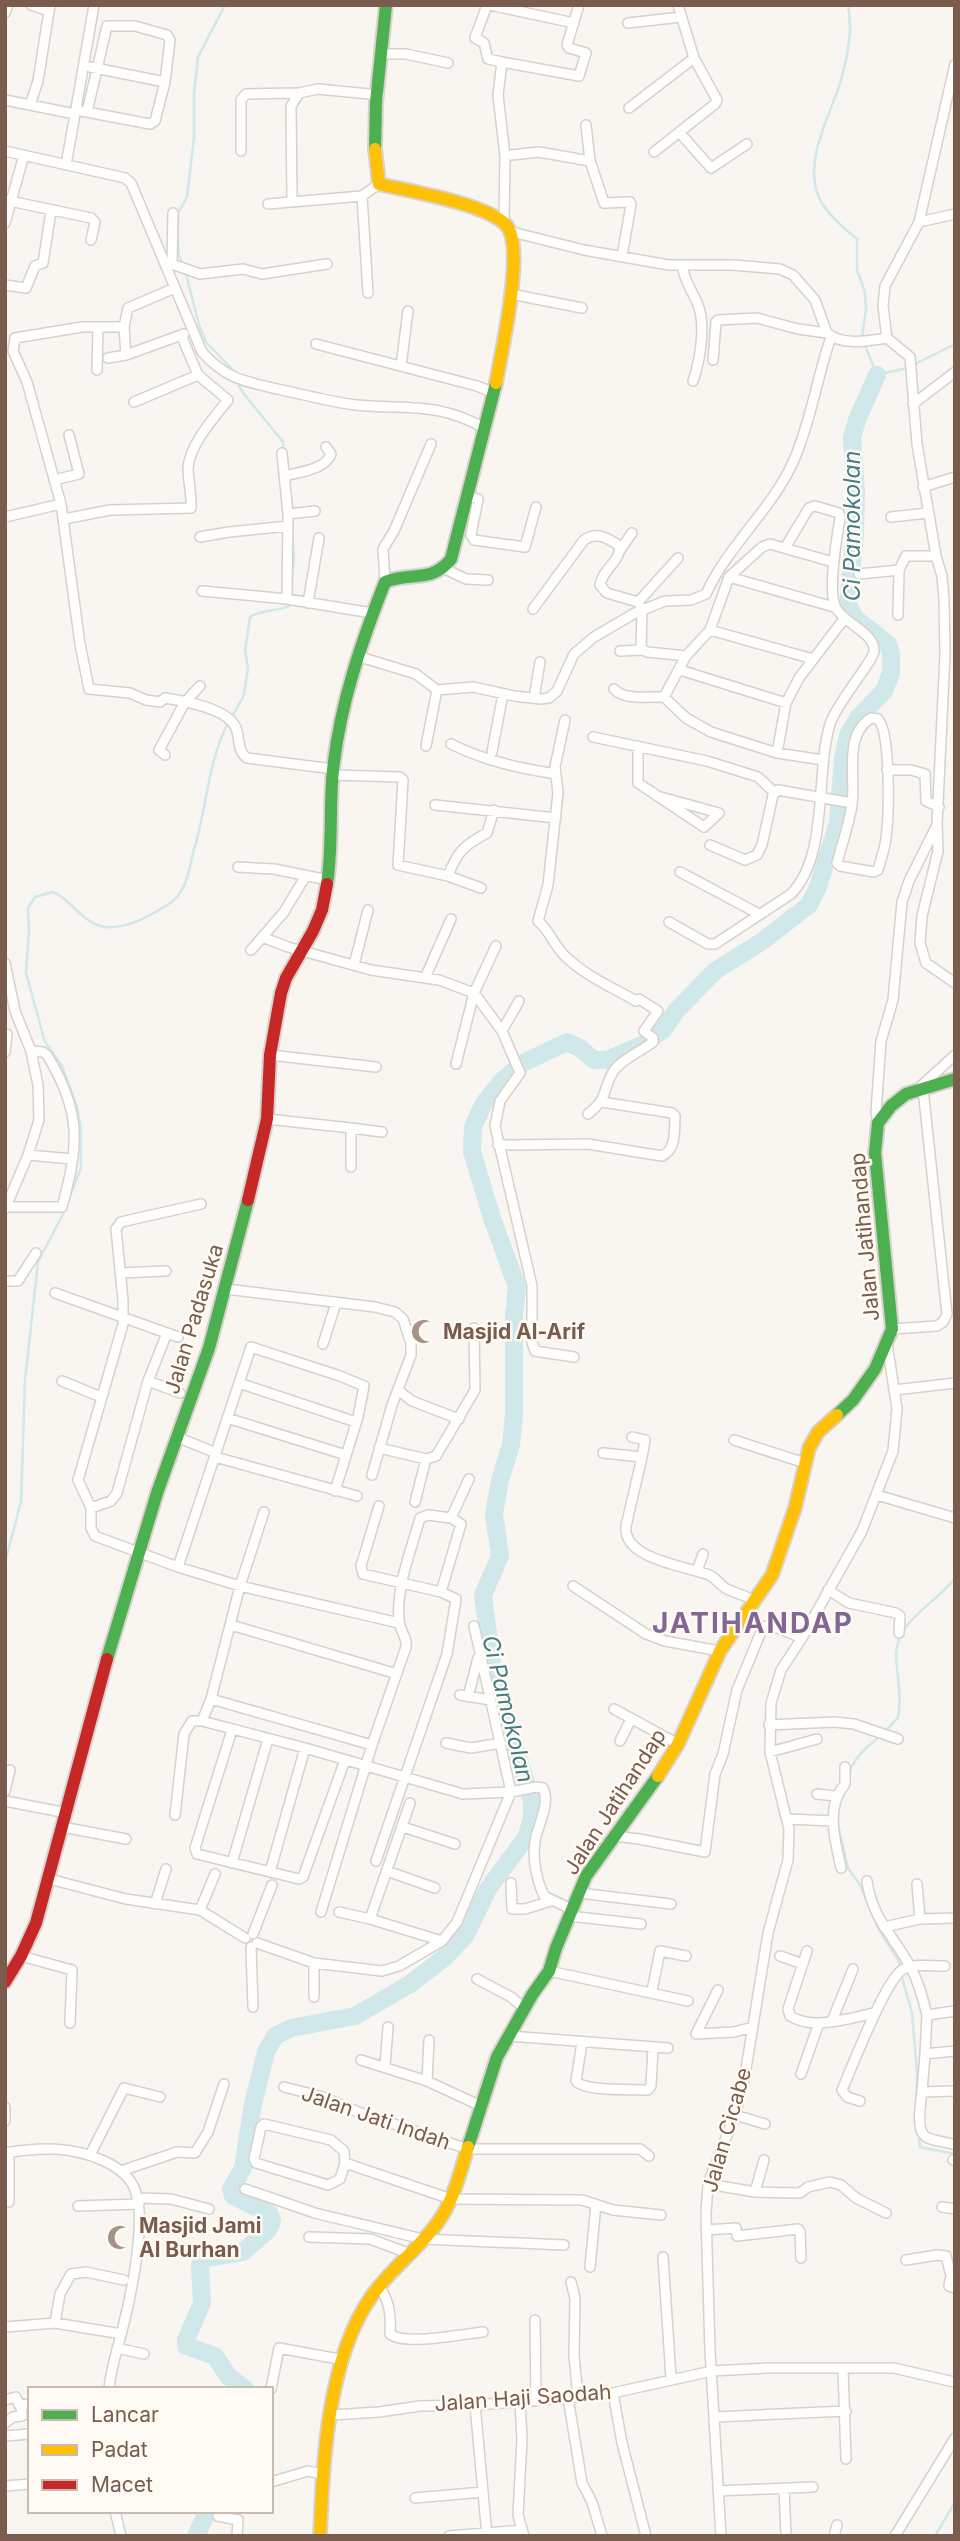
<svg xmlns="http://www.w3.org/2000/svg" width="960" height="2541" viewBox="0 0 960 2541" font-family="Inter,sans-serif">
  <style>
    .lines { fill: none; stroke-linecap: round; stroke-linejoin: round }
    .stream { stroke: #d0e8ea; stroke-width: 2.5 }
    .river { stroke: #d0e8ea; stroke-width: 18 }
    .street-casing { stroke: #d7d1cb; stroke-width: 12 }
    .fast-casing { stroke: #d9d2cb; stroke-width: 16 }
    .slow-casing { stroke: #d9d2cb; stroke-width: 16 }
    .jam-casing { stroke: #d9d2cb; stroke-width: 16 }
    .street { stroke: #fefefd; stroke-width: 9 }
    .fast { stroke: #4caf50; stroke-width: 12 }
    .slow { stroke: #ffc107; stroke-width: 12 }
    .jam { stroke: #c62828; stroke-width: 12 }
    .labels { text-anchor: middle; stroke-width: 5; stroke-linejoin: round; paint-order: stroke }
    .street-label { font-size: 21px; fill: #7a5c4d; stroke: #fffaf3 }
    .poi-label { font-size: 21px; font-weight: bold; fill: #7a5c4d; stroke: #fffaf3; text-anchor: start }
    .water-label { font-size: 23px; font-style: italic; fill: #437c86; stroke: #fffaf3 }
    .district-label { font-size: 28px; font-weight: bold; letter-spacing: 2px; fill: #846695; stroke: #fffaf3 }
  </style>
  <rect width="100%" height="100%" fill="#f9f5f0"/>
  <g class="lines">
    <path class="stream" d="M848,5C853,30 848,55 841,80C831,114 804,158 818,195C823,210 844,229 857,239V270L865,292L866,309L862,338L877,375L907,368
      M183,264L179,256L178,241V213L187,197L194,138V94L198,57L225,5
      M185,270L199,325L206,342L237,374
      M913,365L955,344
      M239,380V386L244,394L283,442L284,452
      M291,585L294,559L292,529
      M232,717L244,695L248,668L245,651L250,617C261,609 277,612 289,606L290,602
      M5,1562L21,1502L25,1380L38,1262L63,1214L81,1168V1129L77,1107L62,1066L45,1042L26,973L29,930L28,908L35,897L53,892C71,899 80,920 100,926C114,930 134,924 146,917C155,912 166,907 174,900C189,886 189,865 195,846C207,806 208,761 228,723
      M849,1775C854,1750 885,1737 898,1717C902,1697 897,1676 896,1656C895,1621 938,1602 955,1578
      M838,1810V1825L848,1868L860,1885L878,1928L898,1960L900,1967
      M901,1974L912,2013L917,2072L916,2105
      M919,2136L920,2147L955,2154
      M935,2536L955,2502"/>
    <path class="river" d="M245,2389L228,2376L215,2356L186,2346V2340L202,2303L200,2266L202,2259L243,2252L268,2230L272,2221L270,2214L233,2196L231,2189L243,2168L253,2104L266,2052L275,2036L291,2028L355,2016L410,1984L444,1958L465,1936L488,1889L527,1836L532,1817V1801L504,1713L492,1663L483,1595L500,1556L494,1514L500,1480L511,1445L514,1414V1315L517,1287L492,1218L472,1152L473,1127L484,1103L501,1082L523,1063L567,1042L580,1048L594,1060H607L642,1045L663,1030L676,1011L715,971L764,940L809,905L818,887L838,823L843,758L848,735L858,718L884,691L891,673V654L888,644L855,618L848,605L855,533L856,492L852,438L857,420L877,375
      M196,2536L208,2511"/>
    <defs>
      <path id="street" d="M31,5L49,11L51,5
        M487,5L475,38L484,43L488,59L502,62L498,95L505,156L504,222
        M490,5L574,23
        M5,13L8,5
        M628,23L681,17
        M382,54H406L448,63
        M502,62L579,76L586,53L569,48L567,45L579,5
        M90,67L165,82
        M5,100L75,114L66,165
        M30,105L38,81L49,11
        M629,108L694,58L678,5
        M76,110L150,124L155,121L165,82L170,40L167,35L135,26H107L87,112
        M75,114L94,5
        M586,125L590,161
        M679,132L711,168L747,144
        M5,151L125,178L131,183L202,352C227,380 247,382 282,390C306,395 331,402 356,405C407,410 437,401 486,429
        M241,151V100L246,94L299,93L318,89L379,95
        M654,152L715,104L717,100L694,58
        M511,155L539,152L590,161L604,203L630,202L631,205L622,256
        M362,196L368,293
        M5,200L91,218L95,222L91,240
        M292,201L291,106L299,93
        M268,204L362,196L379,184
        M173,213L172,264L200,274L243,269L262,274L327,264
        M919,222L955,214
        M5,223L24,155
        M512,232L584,250L669,265H733L780,269L793,275L815,300L827,333C842,346 868,341 887,338L910,357L917,444L936,556L942,576L944,599L945,654L937,824L938,851L922,916L920,943L926,963L955,983
        M682,265C684,281 692,290 698,305C706,325 700,361 693,381
        M5,285L26,288L35,266L43,263L51,211
        M511,294L582,308
        M887,338L883,306L885,286L919,222L955,64
        M316,344L477,386L494,393
        M126,355L184,334
        M108,358L126,355L124,327
        M713,360L716,322L718,320L757,318L798,329L827,333
        M401,366L408,311
        M97,370L98,328
        M134,402L198,375
        M913,404L955,372
        M282,453L288,514L287,599L372,613
        M284,476C299,472 325,470 331,454L326,447
        M54,480L79,474L69,435
        M923,487L955,477
        M467,496L478,499L471,535L474,540L525,547L536,507
        M61,504L80,644L89,689L130,693L146,700L160,702L165,698C184,701 228,708 236,728C240,738 237,751 247,758L333,769
        M288,514L315,511
        M5,517L61,504L27,382L13,351L15,338L82,327H124L128,308L175,288
        M891,517L928,513
        M64,519L110,510L191,508C192,495 188,481 188,468C190,444 213,419 228,400L198,375L181,335
        M200,537L229,532L288,526
        M620,550L632,533
        M445,569L466,579L488,580
        M859,574L899,570L906,556H936
        M729,577L834,607
        M385,582L383,549L394,531L431,444
        M202,591L287,599
        M638,602L678,558
        M308,603L319,538
        M533,609L584,540C598,531 607,538 620,546C620,562 602,570 600,585L607,593L638,602L642,610L641,649L647,652L686,656
        M898,615L899,570
        M710,630L813,659
        M620,651L642,650
        M357,656L416,674L437,690L473,687L514,696L541,699L549,698L557,691L574,654L594,637L635,613L665,601L691,600L706,594C728,545 772,510 794,460C811,421 817,377 831,337
        M680,670L786,703
        M614,689C625,701 649,696 664,697L686,718L711,732L777,753L823,760
        M664,697L686,656L710,630L729,577L762,547L770,544L833,562
        M534,698L540,662
        M871,718L878,719C891,733 889,816 886,838C885,848 881,859 878,870L874,872L840,866L837,863C842,844 849,824 852,805C856,778 843,735 871,718Z
        M565,720L555,767L558,793L548,885L538,921C550,931 554,946 565,956C585,976 612,987 636,1001L639,999L658,1011L644,1031L653,1038V1042C643,1050 619,1061 613,1072C601,1092 610,1096 588,1114
        M593,737L707,761L758,777L774,792
        M451,744C485,761 519,768 556,774
        M426,746L437,690
        M638,746V783L704,827L719,813L657,796
        M492,752L503,694
        M777,753L786,703L799,678L844,619
        M165,755L159,750L185,702L200,686
        M887,770H911L925,774L926,801L939,807
        M333,775L400,777L403,780L398,865L448,876L481,888
        M435,805L556,818
        M710,845L745,860L757,855L762,845L773,795L778,790L852,803
        M238,867L274,869L328,880
        M680,872L759,914
        M448,876C457,852 464,845 487,833L494,810
        M669,922L708,944H715L791,894C829,855 815,775 830,724C836,704 874,660 874,651C875,633 844,623 836,608C827,592 837,537 840,518L839,513L815,506L809,508L785,548
        M262,937L288,947L371,970L439,980L474,993L502,1031L520,1073L500,1101L495,1126L532,1286V1342L535,1351L574,1357
        M251,950L284,912L305,877
        M5,963L15,1011L31,1051L38,1085L39,1120L28,1155L5,1209
        M354,965L368,910
        M425,978L451,919
        M502,1031L519,1001
        M5,1052L7,1034
        M270,1055L376,1067
        M456,1064L474,993L496,946
        M920,1087L955,1055
        M267,1119L351,1128V1167
        M878,1123L876,1112L881,1041L893,1000L902,902L909,881L936,827
        M351,1128L382,1132
        M498,1145L588,1144L662,1156C677,1149 674,1130 675,1116L672,1113L602,1102
        M28,1155L73,1159
        M201,1204L121,1222L116,1229L123,1300V1324L78,1480L91,1508V1528L95,1536L178,1567L240,1586L399,1623
        M7,1207H62C79,1145 82,1112 47,1055L43,1052L31,1051
        M120,1273L166,1271
        M5,1281H18L36,1253
        M226,1289L375,1307L395,1312L403,1319L411,1343V1355L392,1405L372,1475
        M55,1293L178,1337
        M892,1329L937,1326L943,1322L947,1314L923,1089
        M323,1344L336,1303
        M62,1381L101,1397
        M148,1381L180,1393
        M239,1383L356,1422
        M398,1390L412,1401L459,1419
        M895,1390L955,1383
        M227,1418L346,1455
        M177,1437L216,1453
        M632,1437L645,1440L642,1457
        M734,1440L805,1463
        M379,1448L426,1459L436,1456L475,1390L474,1328
        M603,1453L642,1457L626,1526C622,1559 686,1566 709,1575C716,1578 719,1584 725,1588C735,1593 746,1596 756,1601
        M215,1457L357,1496
        M877,1495L955,1518
        M415,1502L426,1459
        M91,1508L111,1501L117,1493L148,1381L167,1333
        M264,1512L240,1586L211,1699L202,1721L305,1748L463,1794L511,1792L536,1787L543,1788C551,1804 537,1826 535,1842C532,1859 537,1881 544,1896L571,1909
        M178,1567L251,1347L340,1376L364,1386L358,1417L335,1491
        M697,1571L703,1554
        M573,1586L646,1634L665,1641L720,1651
        M828,1590L849,1603L896,1613L900,1616L899,1633
        M441,1592L461,1524L451,1518L469,1479
        M231,1625L397,1674
        M460,1695L490,1700
        M468,1697L478,1658
        M211,1699L372,1745
        M614,1709L678,1744
        M769,1725L834,1722L854,1724L898,1739
        M232,1730L195,1848L197,1854L299,1879L303,1877L345,1760
        M620,1741L631,1719
        M446,1743L471,1748L501,1743
        M770,1752L817,1739
        M5,1791L10,1770
        M817,1794L835,1796
        M5,1801L67,1813
        M410,1803L370,1919L442,1941
        M175,1815L184,1734L192,1721H202
        M787,1819L833,1821
        M62,1827L126,1839
        M403,1827L455,1844
        M615,1836L639,1839L705,1852L715,1774L723,1754L737,1690L763,1627L770,1625L802,1638
        M376,1861L447,1654L456,1599L441,1592L363,1574L361,1566L379,1506
        M232,1863L268,1739
        M841,1868C835,1839 825,1808 845,1784V1767
        M387,1871L435,1888
        M270,1872L305,1748
        M49,1879L126,1899L200,1910L245,1938
        M867,1881C872,1919 894,1936 911,1968C919,1983 923,1999 927,2015
        M511,1883L512,1909H525L551,1901
        M917,1884L920,1919
        M579,1893L671,1904
        M155,1904L166,1869
        M200,1910L215,1874
        M321,1912L372,1745L406,1647C407,1636 400,1631 399,1621C396,1586 411,1551 420,1518L428,1515L451,1518
        M339,1912L370,1919
        M569,1916L641,1924
        M884,1927L920,1919L955,1918
        M253,1934L272,1885
        M257,1943L314,1963L382,1971L399,1966L442,1941L457,1922L511,1792L474,1626
        M251,1947L253,2007
        M807,1951L788,2009L790,2016C814,2031 849,2018 875,2013
        M21,1956L72,1970L70,2023
        M780,1956L803,1964
        M314,1963V1997
        M549,1971L688,2001
        M477,1979L511,1997L524,2008
        M718,1990L696,2034L734,2032L753,2027
        M652,1991L660,1951L686,1956
        M955,2011L927,2015L925,2054L955,2051
        M832,2021L853,1969
        M509,2036L668,2048
        M582,2042L576,2081C586,2092 631,2089 648,2090L651,2086L653,2047
        M925,2054L922,2092L955,2091
        M361,2060L427,2081L481,2106
        M385,2066L388,2027
        M801,2074L819,2023
        M427,2081L429,2040
        M284,2087L323,2097L358,2112L468,2149H640L649,2156
        M922,2092C921,2102 915,2130 926,2137C933,2141 947,2142 955,2145
        M860,2101L847,2097L842,2090C852,2067 885,1981 902,1970C914,1963 932,1966 945,1966
        M735,2115L765,2124
        M5,2121V2107
        M264,2124L331,2140L344,2151L345,2163L340,2179L328,2185L256,2163L254,2159L261,2127Z
        M9,2152V2202
        M5,2153C40,2147 72,2146 104,2161C117,2167 130,2176 135,2190C140,2203 140,2218 139,2232C137,2264 131,2295 123,2327C118,2348 111,2367 109,2389
        M90,2155L124,2088L160,2097
        M953,2160L955,2161
        M345,2163L451,2199L582,2200L613,2210L661,2215
        M121,2171L177,2152L195,2153L208,2132L224,2084
        M708,2184L755,2192L764,2160
        M245,2189L315,2213L423,2239L564,2245
        M755,2192L800,2193L808,2187L830,2182L841,2185L856,2198L886,2213
        M137,2198L171,2199L209,2209
        M78,2206L139,2204
        M942,2207L955,2209
        M706,2230L736,2228L737,2236L798,2229L800,2232L801,2258
        M309,2237L370,2239L408,2253
        M663,2257L671,2378
        M906,2260L937,2255L946,2256L951,2276L949,2286L955,2288
        M590,2267L596,2204
        M571,2282L575,2298L574,2356L578,2397
        M380,2288C390,2302 391,2317 390,2334C405,2346 463,2334 483,2332
        M535,2320L536,2401
        M55,2323L60,2294L71,2274L86,2272L124,2280
        M5,2327L55,2323L116,2333
        M117,2348L144,2354
        M843,2368L846,2459
        M271,2389L279,2348L344,2360
        M613,2393L622,2443L646,2536
        M568,2398L582,2483L592,2502L602,2536
        M5,2400L16,2397L19,2405L30,2404
        M520,2402L522,2439L518,2515L524,2536
        M475,2405L487,2536
        M332,2415L379,2412L420,2406L475,2405L568,2398L613,2393L712,2371L768,2368H894L954,2382
        M715,2417L846,2411
        M5,2423L13,2417L22,2416L21,2406
        M5,2436L30,2434
        M271,2482L308,2471L322,2474
        M5,2486L30,2484
        M784,2488L786,2536
        M718,2491L813,2487
        M415,2498L483,2492
        M115,2511L121,2536
        M218,2511V2516L238,2520L237,2536
        M449,2536L522,2530
        M721,2536L710,2350L706,2214L708,2184L736,2112L745,2075L768,1933L788,1860L789,1829L770,1752L771,1703L781,1670L802,1638L862,1531L893,1451L897,1409L887,1343
        M834,2536L837,2525
        M895,2536L955,2438"/>
      <path id="fast" d="M375,149L376,102L386,5
        M327,884C333,846 329,807 333,770C340,704 361,643 385,582C411,571 431,584 451,559L496,383
        M837,1415L853,1400L875,1369L892,1329L875,1153L878,1123L891,1106L906,1094L955,1079
        M107,1659L157,1493L209,1348L248,1200
        M468,2147L497,2057L532,1995L549,1971L556,1948L586,1876L658,1776"/>
      <path id="slow" d="M375,149L379,184C408,191 487,204 506,225C526,246 501,353 496,383
        M658,1776L678,1744L720,1651L772,1575L795,1508L809,1448L818,1432L837,1415
        M320,2536C323,2462 327,2360 371,2297C390,2269 419,2249 438,2222C454,2200 460,2172 468,2147"/>
      <path id="jam" d="M248,1200L267,1119L270,1055L281,993L286,978L313,931L322,910L327,884
        M5,1982L21,1956L36,1923L107,1659"/>
    </defs>
    <use href="#street" class="street-casing"/>
    <use href="#fast" class="fast-casing"/>
    <use href="#slow" class="slow-casing"/>
    <use href="#jam" class="jam-casing"/>
    <use href="#street" class="street"/>
    <use href="#fast" class="fast"/>
    <use href="#slow" class="slow"/>
    <use href="#jam" class="jam"/>
  </g>
  <defs>
    <symbol id="mosque-bare" viewBox="-9 -9 18 18"><path d="M3.5-4.9A6 6 0 1 0 3.5 4.9A5 5 0 1 1 3.5-4.9Z" fill="#a69286" stroke="#fffaf3" stroke-width="2.5" paint-order="stroke"/></symbol>
  </defs>
  <g fill-rule="evenodd">
    <use href="#mosque-bare" x="406" y="1314" width="35" height="35"/>
    <use href="#mosque-bare" x="102" y="2220" width="35" height="35"/>
  </g>
  <g class="labels">
    <g class="street-label">
      <text transform="translate(865 1237) rotate(-95)" y="7">Jalan Jatihandap</text>
      <text transform="translate(194 1319) rotate(-73)" y="7">Jalan Padasuka</text>
      <text transform="translate(615 1802) rotate(-57)" y="7">Jalan Jatihandap</text>
      <text transform="translate(376 2118) rotate(19)" y="7">Jalan Jati Indah</text>
      <text transform="translate(727 2130) rotate(-74)" y="7">Jalan Cicabe</text>
      <text transform="translate(523 2398) rotate(-4)" y="7">Jalan Haji Saodah</text>
    </g>
    <g class="poi-label">
      <text x="443" y="1339">Masjid Al-Arif</text>
      <text x="139" y="2233">Masjid Jami<tspan x="139" dy="24">Al Burhan</tspan></text>
    </g>
    <g class="water-label">
      <text transform="translate(852 526) rotate(-90)" y="8">Ci Pamokolan</text>
      <text transform="translate(508 1709) rotate(76)" y="8">Ci Pamokolan</text>
    </g>
    <g class="district-label">
      <text x="753" y="1633">JATIHANDAP</text>
    </g>
  </g>
  <rect width="960" height="2541" fill="none" stroke="#7a5c4d" stroke-width="14"/>
  <rect x="28" y="2387" width="245" height="126" fill="#fffaf3" stroke="#cabbb1" stroke-width="2"/>
  <rect x="42" y="2410" width="35" height="10" fill="#4caf50" stroke="#cabbb1" stroke-width="2"/>
  <text x="91" y="2422" font-size="21" fill="#7a5c4d">Lancar</text>
  <rect x="42" y="2445" width="35" height="10" fill="#ffc107" stroke="#cabbb1" stroke-width="2"/>
  <text x="91" y="2457" font-size="21" fill="#7a5c4d">Padat</text>
  <rect x="42" y="2480" width="35" height="10" fill="#c62828" stroke="#cabbb1" stroke-width="2"/>
  <text x="91" y="2492" font-size="21" fill="#7a5c4d">Macet</text>
</svg>
